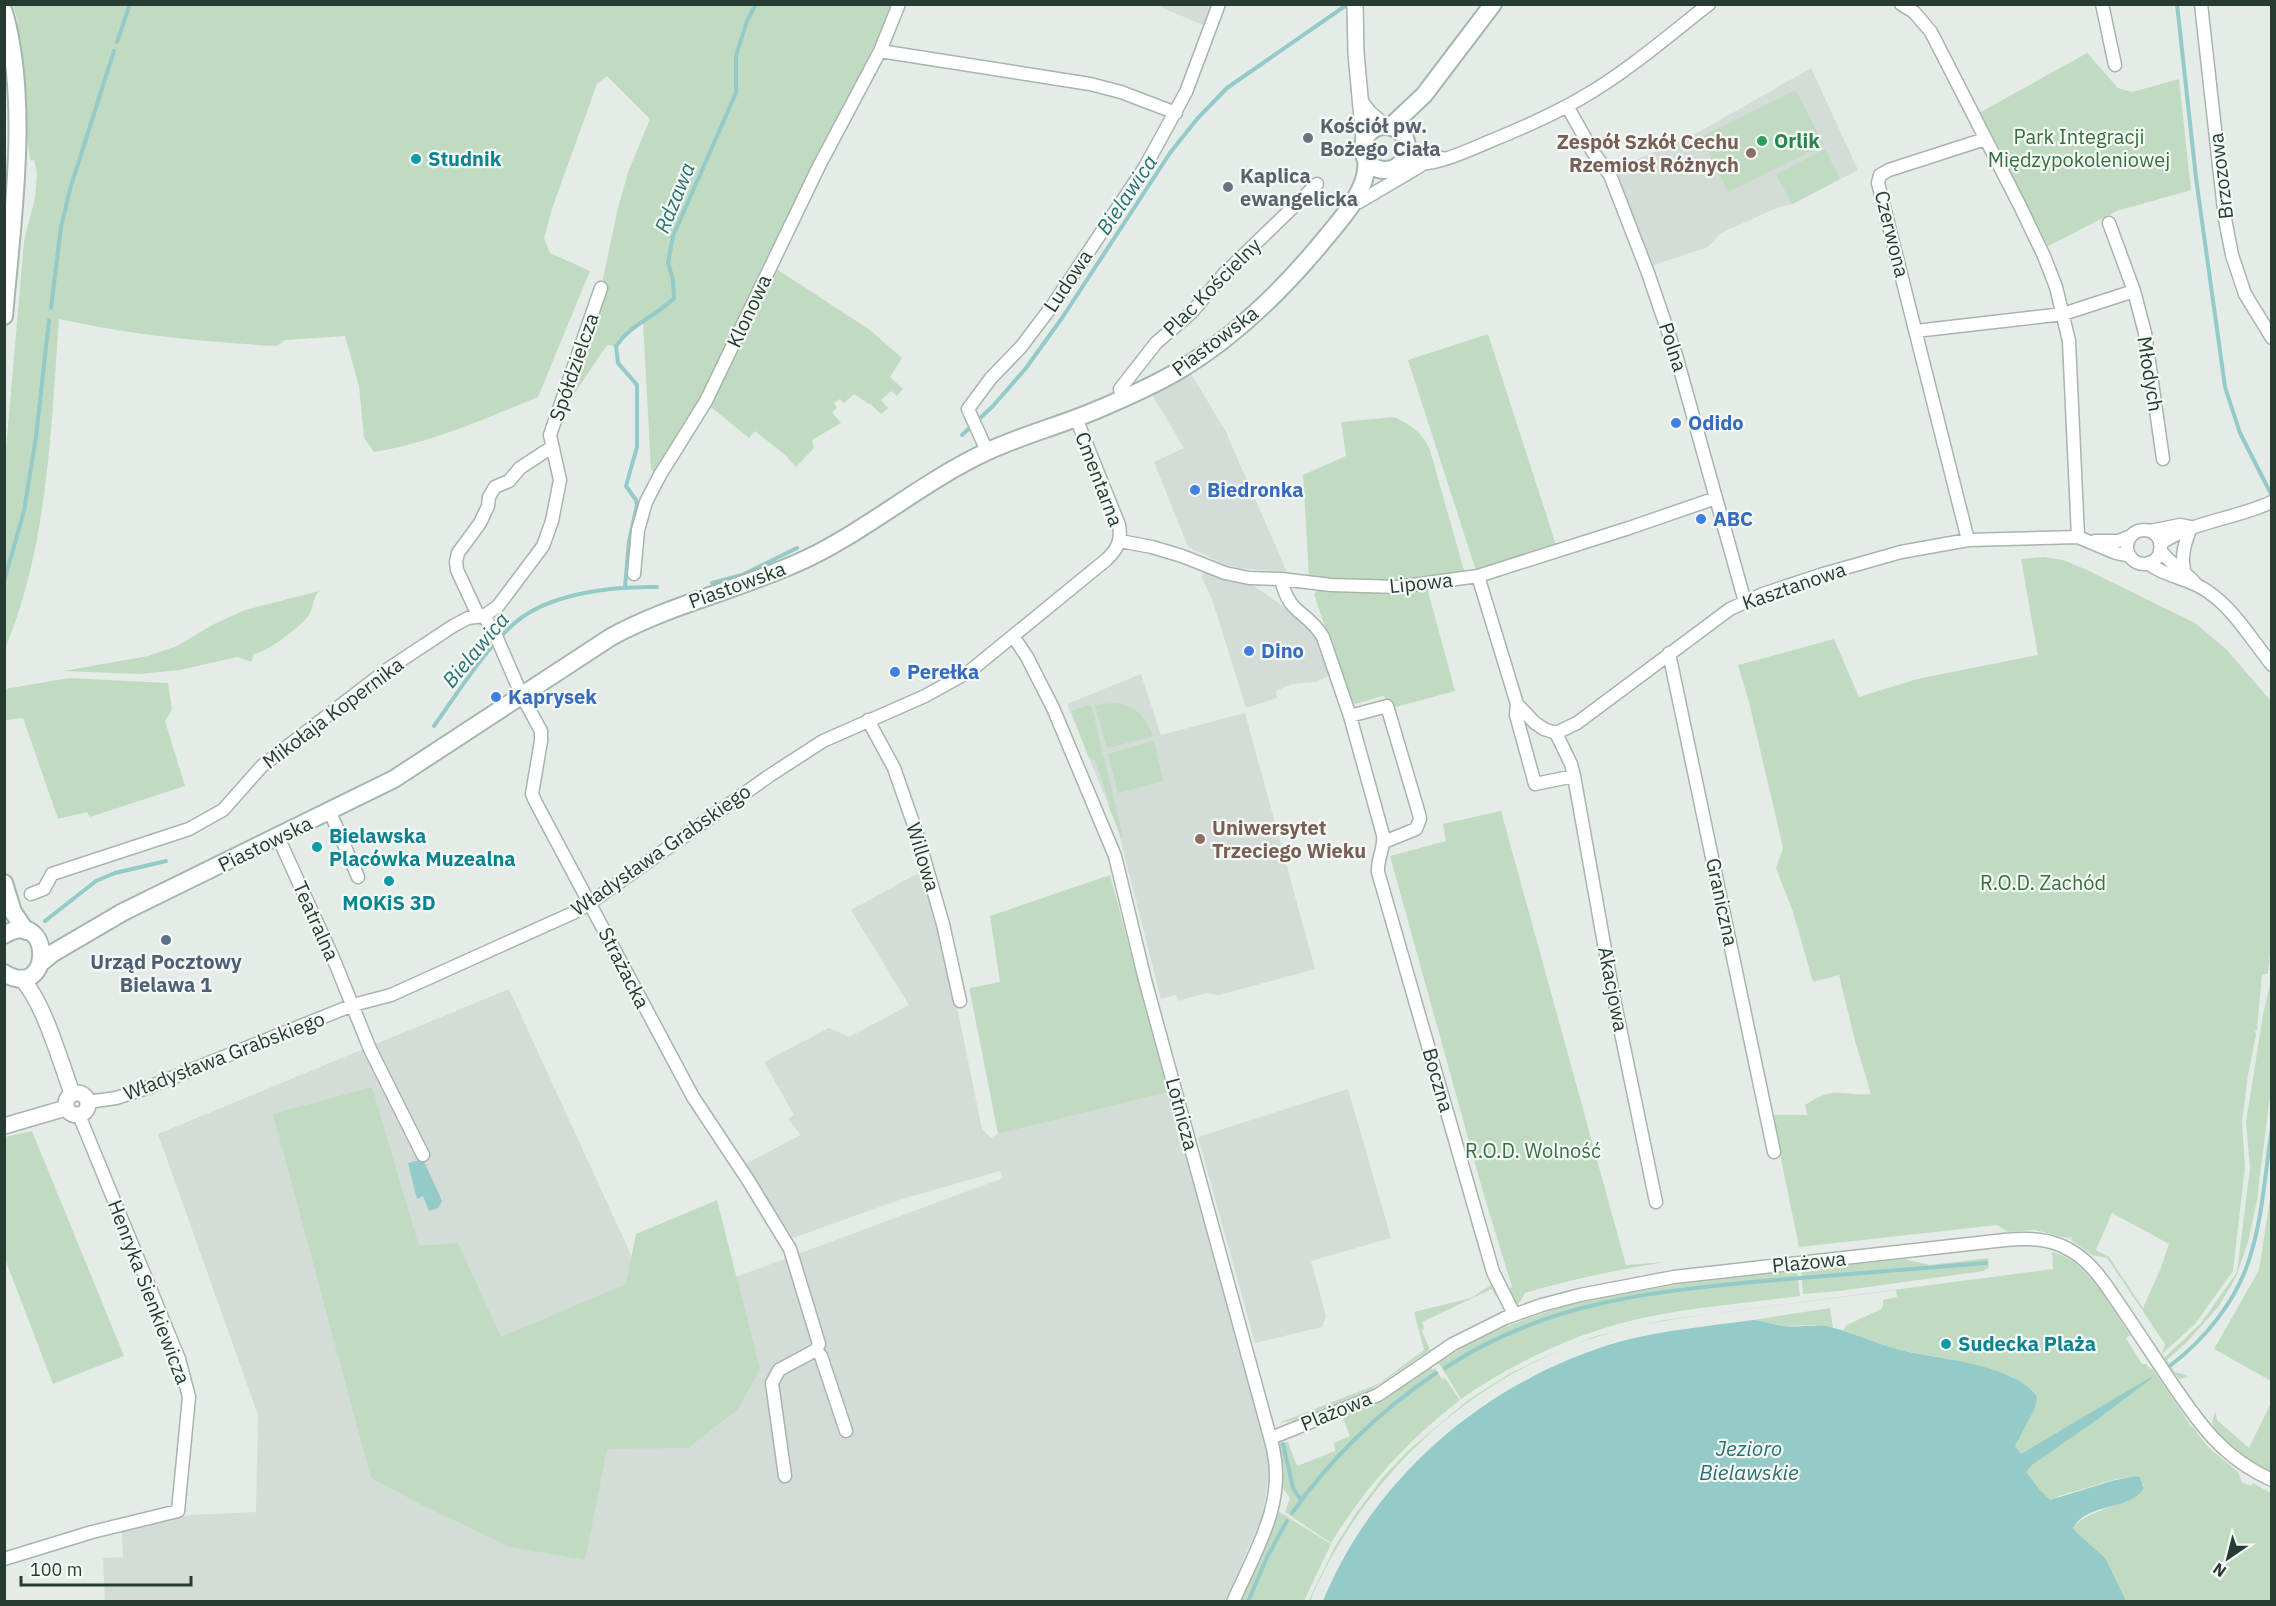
<svg xmlns="http://www.w3.org/2000/svg" width="2276" height="1606" viewBox="0 0 2276 1606" font-family="'IBM Plex Sans',sans-serif">
  <style>
    .built { fill: #d3dcd6 }
    .green { fill: #c1dbc2; fill-rule: evenodd }
    .water { fill: #94cac8 }
    .lines { fill: none; stroke-linecap: round; stroke-linejoin: round }
    .stream { stroke: #94cac8; stroke-width: 4 }
    .minor-casing { stroke: #a8b4ad; stroke-width: 15 }
    .tertiary-casing { stroke: #a8b4ad; stroke-width: 18 }
    .secondary-casing { stroke: #a4b7ad; stroke-width: 20 }
    .minor { stroke: #fff; stroke-width: 12 }
    .tertiary { stroke: #fff; stroke-width: 15 }
    .secondary { stroke: #fff; stroke-width: 16 }
    .worship-dot { fill: #6b7280; stroke: #f5f9f6; stroke-width: 2 }
    .leisure-dot { fill: #2e9e5b; stroke: #f5f9f6; stroke-width: 2 }
    .education-dot { fill: #8d6e63; stroke: #f5f9f6; stroke-width: 2 }
    .culture-dot { fill: #0f9aa8; stroke: #f5f9f6; stroke-width: 2 }
    .shop-dot { fill: #3f7fe0; stroke: #f5f9f6; stroke-width: 2 }
    .service-dot { fill: #5c6f8a; stroke: #f5f9f6; stroke-width: 2 }
    .labels { text-anchor: middle; stroke-width: 4.5; stroke-linejoin: round; paint-order: stroke }
    .worship-label { font-size: 20px; font-weight: bold; fill: #5b616d; stroke: #f5f9f6; text-anchor: start }
    .park-label { font-size: 20px; fill: #356e3f; stroke: #f5f9f6 }
    .leisure-label { font-size: 20px; font-weight: bold; fill: #27864d; stroke: #f5f9f6; text-anchor: start }
    .education-label { font-size: 20px; font-weight: bold; fill: #785e54; stroke: #f5f9f6; text-anchor: end }
    .culture-label { font-size: 20px; font-weight: bold; fill: #0d838f; stroke: #f5f9f6; text-anchor: start }
    .street-label { font-size: 20px; fill: #263c32; stroke: #f5f9f6 }
    .shop-label { font-size: 20px; font-weight: bold; fill: #366cbe; stroke: #f5f9f6; text-anchor: start }
    .service-label { font-size: 20px; font-weight: bold; fill: #4e5e75; stroke: #f5f9f6 }
    .water-label { font-size: 21px; font-style: italic; fill: #27716e; stroke: #f5f9f6 }
  </style>
  <rect width="100%" height="100%" fill="#e5ece7"/>
  <path class="built" d="M1156,5H1213L1205,26Z
    M1811,68L1858,170L1791,205L1779,207L1721,233L1708,247L1651,266L1614,169L1690,137Z
    M1190,372L1226,432L1287,572L1237,568L1224,564L1188,547L1154,462L1184,448L1151,393Z
    M1203,570L1223,578L1254,586L1311,625L1322,641L1332,674L1316,682L1292,684L1276,691L1277,698L1246,708L1212,599L1202,578Z
    M1141,674L1161,735L1245,713L1315,969L1219,995L1206,993L1178,1001L1176,995L1161,999L1117,826L1067,704Z
    M922,871L952,982L982,1129L991,1138L998,1134L1168,1092L1270,1465L1263,1515L1225,1601L105,1602L103,1558L123,1557L122,1532L190,1515L256,1512L258,1415L158,1134L509,989L655,1307L1003,1178L1000,1171L899,1200L793,1238L745,1164L801,1135L788,1119L794,1115L764,1062L829,1028L849,1037L909,1005L851,910Z
    M1348,1089L1391,1238L1311,1261L1326,1316L1322,1327L1255,1343L1198,1137Z"/>
  <path class="green" d="M13,5H892L875,44L837,119L736,340L660,475L651,470L643,322L626,333L616,346L607,345L554,424L601,288L617,212L628,172L650,119L607,76L597,84L553,206L544,238L550,253L590,271L538,397C484,419 432,443 374,452L364,438L359,386L345,336L285,340L277,346C204,342 130,335 59,319C51,429 48,546 5,649V461L24,241L35,198L37,173L34,160L31,161C25,138 27,117 25,94C23,70 20,47 15,23L18,22Z
    M2087,53L2118,88L2132,92L2179,79L2191,190L2117,211L2048,246L1979,113Z
    M1796,90L1824,145L1728,192L1701,137Z
    M1825,149L1840,179L1792,204L1776,174Z
    M775,268L870,330L902,358L890,377L903,389L897,396L891,391L881,400L888,408L881,414L870,403L869,404L854,394L844,403L840,399L834,403L837,408L832,412L841,423L812,440L814,448L796,467L785,455L755,431L749,438L711,407Z
    M1488,334L1556,545L1476,571L1408,360Z
    M1394,417C1411,425 1422,432 1430,450L1465,574L1402,581L1309,578L1303,475L1346,456L1341,422Z
    M2044,557L2063,560L2087,570L2195,623L2226,649L2271,701V944L2268,974H2262L2257,1030L2255,1031L2256,1035L2248,1075L2242,1122L2245,1167L2233,1271L2195,1324L2162,1354L2165,1344L2107,1258L2092,1255L2071,1240L2072,1237L2067,1238L2035,1230L2008,1232L1997,1225L1799,1247L1772,1115H1807L1805,1105C1813,1100 1823,1094 1832,1093C1845,1092 1858,1096 1871,1094L1855,1041L1839,975L1813,982L1793,912L1776,868L1783,848L1749,702L1738,665L1834,639L1859,697L1917,679L2038,655L2021,559ZM2112,1213L2169,1244L2160,1270L2143,1308L2109,1257L2096,1250Z
    M319,591C312,600 314,605 310,613C305,624 265,654 253,654L252,662L237,657L180,670L139,674L63,671L148,656L177,646L212,625L245,610Z
    M1317,591H1428L1455,691L1396,707L1383,696L1355,704L1349,699L1314,594Z
    M69,678L168,683L172,710L165,721L185,786L90,817L87,812L58,819L23,718L5,720V689Z
    M1114,703C1135,705 1143,714 1152,733L1151,737L1107,748L1095,705Z
    M1089,705L1092,708L1123,837H1121L1108,805L1110,804L1095,761L1088,756L1071,711Z
    M1152,741L1155,744L1163,781L1118,793L1108,754Z
    M1501,811L1626,1265L1665,1262C1618,1270 1571,1279 1525,1293L1520,1302L1516,1305L1507,1290L1512,1287L1483,1192L1390,856L1446,841L1443,824Z
    M1110,875L1168,1092L998,1134L970,992V988L1000,982L990,916Z
    M2271,980V1087L2257,1200L2248,1242L2236,1277L2219,1306L2187,1342L2167,1360L2175,1372L2187,1375L2208,1409L2188,1377L2179,1379L2164,1358L2201,1323L2237,1272L2250,1168L2246,1122L2263,1015Z
    M372,1087L419,1246L458,1243L501,1337L626,1284L636,1234L717,1200L760,1369L738,1409L688,1448L607,1449L585,1560L510,1547L426,1507L371,1478L273,1114Z
    M32,1131L124,1356L53,1384L5,1259V1137Z
    M2271,1192V1381L2214,1349L2259,1270Z
    M2052,1252C2089,1261 2110,1305 2130,1335L2126,1338L2142,1364H2146L2150,1369L2152,1368L2189,1423L2190,1427L2192,1426L2208,1447L2238,1472L2242,1482L2251,1486L2253,1483L2271,1493V1601L2106,1602L2105,1558L2103,1556L2098,1558L2074,1530V1526C2090,1509 2139,1502 2144,1486L2140,1477L2135,1476L2113,1480L2059,1496L2019,1520L2020,1455L2012,1445L2035,1408L2036,1395L2011,1376L1958,1361L1894,1349L1843,1330L1847,1325L1881,1309L1883,1306V1300L1897,1297L1896,1290C1845,1297 1793,1303 1742,1310C1702,1315 1661,1320 1621,1330C1481,1366 1367,1469 1310,1601L1308,1602L1334,1548L1356,1513L1384,1476L1410,1449L1468,1400L1509,1374L1544,1357L1596,1336L1664,1320L2053,1269Z
    M1988,1258L1989,1267L1984,1271L1839,1291L1803,1294L1801,1270L1904,1259L1930,1265Z
    M1797,1271L1800,1296C1740,1304 1677,1308 1618,1324C1562,1340 1509,1366 1461,1399L1440,1365L1437,1364C1542,1292 1674,1285 1797,1271Z
    M1491,1285L1500,1294L1495,1295L1492,1289L1422,1322L1424,1328L1422,1331L1430,1350L1372,1389L1292,1421L1279,1423L1378,1384L1424,1350L1414,1312L1471,1298Z
    M1830,1308L1833,1328L1816,1325L1786,1326L1753,1320Z
    M1431,1368L1433,1370L1435,1368L1442,1379L1445,1378L1460,1400C1408,1440 1365,1487 1331,1543L1285,1512L1290,1498L1283,1488V1469L1278,1443L1288,1442L1297,1466L1335,1451L1334,1443L1350,1436L1343,1418L1384,1400Z
    M2271,1403L2272,1471H2271C2251,1462 2221,1445 2212,1423L2215,1411L2217,1420L2249,1448Z
    M1278,1511L1331,1544L1304,1601L1238,1602Z"/>
  <path class="water" d="M423,1159L442,1201L438,1208L429,1211L423,1196L417,1199L408,1163Z
    M1753,1320C1764,1321 1774,1325 1784,1326C1798,1328 1812,1324 1826,1326C1850,1331 1872,1342 1896,1349C1933,1359 2015,1363 2037,1397L2035,1408L2015,1446L2021,1454L2151,1377L2152,1378L2098,1419L2032,1465L2026,1472L2039,1489L2050,1500L2112,1481L2135,1476L2140,1477L2144,1488C2131,1511 2087,1502 2073,1528L2076,1532L2105,1558L2126,1601H1323C1375,1474 1491,1378 1622,1341C1665,1330 1709,1326 1753,1320Z"/>
  <g class="lines">
    <path class="stream" d="M2177,4L2196,178L2225,387L2240,433L2272,496
      M117,42L130,4
      M51,308L61,227L70,189L114,51
      M962,435L993,406L1026,368L1062,318L1170,153L1197,119L1227,88L1348,4
      M4,581L24,511L36,437L49,320
      M712,583L742,575L797,548
      M625,587L629,541L637,505L636,500L626,486L637,447V385L618,363L616,346C632,323 654,318 674,298L673,280L668,263L673,236L736,93V56L747,21L756,4
      M434,726C457,694 487,646 516,622C550,593 614,586 657,587
      M45,921L96,881L115,873L166,861
      M2171,1365C2205,1339 2236,1301 2249,1260C2263,1218 2265,1171 2272,1128
      M1445,1368C1548,1300 1657,1291 1776,1280C1846,1274 1916,1269 1986,1263
      M1283,1444L1293,1488L1301,1500
      M1292,1513C1331,1458 1380,1411 1436,1373
      M1248,1602L1267,1557L1287,1521"/>
    <defs>
      <path id="minor" d="M1901,4L1914,12L1931,32L2020,206L2044,256L2056,287L2069,341L2078,537
        M2102,4L2115,65
        M2201,4L2225,219L2232,255L2245,294L2272,338
        M880,51L1090,84L1121,92L1176,113
        M1567,106L1593,152L1610,175L1648,273L1676,355L1745,602
        M1406,149L1423,156L1442,158
        M1400,164C1433,167 1458,155 1488,142C1520,129 1553,115 1583,97C1628,71 1668,36 1709,4
        M1359,202L1420,166
        M2134,291L2145,333L2163,459
        M1916,331L2063,314L2134,291L2109,223
        M1122,399L1120,389L1156,343L1192,312L1224,274L1317,184
        M552,447L520,468L509,481L495,487L489,497L488,506L480,523L458,553L456,562L457,570L477,613L484,616L496,636L522,696L541,731V741L532,794L536,803L693,1097L748,1180L790,1249L819,1344L816,1350L821,1356L846,1431
        M987,451L968,409L991,378L1021,347L1055,302L1145,167L1186,92L1219,4
        M2127 547a17 17 0 1 1 34 0a17 17 0 1 1-34 0Z
        M2150,531L2180,525L2190,527
        M1968,540L1878,183L1880,175L1889,170L1985,139
        M1120,541L1152,547L1182,556L1225,573L1249,578L1281,579L1331,585L1398,587L1478,576L1629,528L1716,498
        M2095,541H2118L2131,536
        M2160,544C2193,521 2235,519 2272,502
        M2160,550C2170,564 2185,571 2196,584
        M2148,563C2165,577 2189,578 2207,591C2234,609 2251,639 2272,665
        M2184,570C2181,554 2185,543 2191,527
        M634,574L638,530L646,502L660,475L706,401L819,166L880,51L899,4
        M1478,576L1517,704L1535,723L1544,729L1556,733L1577,723L1730,609L1763,594L1820,575L1901,552L1968,540L2078,537L2116,553L2130,556
        M1281,579C1289,616 1307,610 1323,637L1350,716L1383,835C1385,848 1377,858 1378,872L1493,1272L1514,1314
        M1013,636L1027,657L1053,708L1115,856L1145,980L1273,1448C1286,1505 1255,1551 1233,1602
        M1669,653L1774,1152
        M1517,704L1516,715L1535,784L1574,776
        M1350,716L1387,706L1419,814L1420,819L1416,829L1384,842
        M868,720L894,768L917,834L943,924L960,1001
        M1556,733L1571,764L1574,776L1613,994L1656,1202
        M330,812L358,877
        M278,837L334,960L370,1049L423,1155
        M31,894L44,889L52,874L189,829L223,810L262,766L388,669L453,626L468,618L484,616L498,606L543,546L552,521L560,480L550,435L601,288
        M88,1102L116,1098L144,1089L353,1005L391,995L573,913L590,903L769,776L823,741L925,696L970,671L1106,560C1117,550 1122,540 1119,525L1076,418
        M1271,1438L1378,1395L1453,1344L1505,1318L1542,1305L1580,1295L1674,1277L2005,1240C2027,1238 2049,1238 2068,1249C2093,1262 2107,1287 2123,1310C2139,1334 2155,1358 2171,1382C2200,1425 2223,1458 2272,1480
        M785,1476L772,1383L779,1370L816,1350
        M4,1559L92,1532L178,1511L189,1397L179,1359L79,1115"/>
      <path id="tertiary" d="M1355,4L1356,53L1364,140
        M1362,104L1369,113L1385,127
        M21,978C44,1002 60,1061 72,1093
        M66 1104a11 11 0 1 1 22 0a11 11 0 1 1-22 0Z
        M4,1126L66,1108"/>
      <path id="secondary" d="M4,12C30,103 12,223 4,316
        M1363 148a22 22 0 1 1 44 0a22 22 0 1 1-44 0Z
        M1390,127L1424,95L1493,4
        M4,883L13,912L26,931
        M4,935C53,905 54,1003 4,973
        M42,962L53,953L123,912L394,779L611,637C673,603 743,589 808,558C870,528 924,481 986,452C1022,435 1062,425 1099,409C1125,398 1153,386 1178,371C1235,337 1286,287 1328,235C1345,215 1370,186 1366,159"/>
    </defs>
    <use href="#minor" class="minor-casing"/>
    <use href="#tertiary" class="tertiary-casing"/>
    <use href="#secondary" class="secondary-casing"/>
    <use href="#minor" class="minor"/>
    <use href="#tertiary" class="tertiary"/>
    <use href="#secondary" class="secondary"/>
  </g>
  <g class="worship-dot">
    <circle cx="1308" cy="138" r="6"/>
    <circle cx="1228" cy="187" r="6"/>
  </g>
  <circle class="leisure-dot" cx="1762" cy="141" r="6"/>
  <g class="education-dot">
    <circle cx="1751" cy="153" r="6"/>
    <circle cx="1200" cy="839" r="6"/>
  </g>
  <g class="culture-dot">
    <circle cx="416" cy="159" r="6"/>
    <circle cx="317" cy="847" r="6"/>
    <circle cx="389" cy="881" r="6"/>
    <circle cx="1946" cy="1344" r="6"/>
  </g>
  <g class="shop-dot">
    <circle cx="1676" cy="423" r="6"/>
    <circle cx="1195" cy="490" r="6"/>
    <circle cx="1701" cy="519" r="6"/>
    <circle cx="1249" cy="651" r="6"/>
    <circle cx="895" cy="672" r="6"/>
    <circle cx="496" cy="697" r="6"/>
  </g>
  <circle class="service-dot" cx="166" cy="940" r="6"/>
  <g class="labels">
    <g class="worship-label">
      <text x="1320" y="133">Kościół pw.<tspan x="1320" dy="23">Bożego Ciała</tspan></text>
      <text x="1240" y="183">Kaplica<tspan x="1240" dy="23">ewangelicka</tspan></text>
    </g>
    <g class="park-label">
      <text x="2079" y="144">Park Integracji<tspan x="2079" dy="23">Międzypokoleniowej</tspan></text>
      <text x="2043" y="890">R.O.D. Zachód</text>
      <text x="1533" y="1158">R.O.D. Wolność</text>
    </g>
    <g class="leisure-label">
      <text x="1774" y="148">Orlik</text>
    </g>
    <g class="education-label">
      <text x="1739" y="149">Zespół Szkół Cechu<tspan x="1739" dy="23">Rzemiosł Różnych</tspan></text>
      <text x="1212" y="835" text-anchor="start">Uniwersytet<tspan x="1212" dy="23">Trzeciego Wieku</tspan></text>
    </g>
    <g class="culture-label">
      <text x="428" y="166">Studnik</text>
      <text x="329" y="843">Bielawska<tspan x="329" dy="23">Placówka Muzealna</tspan></text>
      <text x="389" y="910" text-anchor="middle">MOKiS 3D</text>
      <text x="1958" y="1351">Sudecka Plaża</text>
    </g>
    <g class="street-label">
      <text transform="translate(2221 176) rotate(-97)" y="7">Brzozowa</text>
      <text transform="translate(1892 234) rotate(76)" y="7">Czerwona</text>
      <text transform="translate(1068 281) rotate(-56)" y="7">Ludowa</text>
      <text transform="translate(1212 287) rotate(-45)" y="7">Plac Kościelny</text>
      <text transform="translate(749 311) rotate(-65)" y="7">Klonowa</text>
      <text transform="translate(1215 341) rotate(-37)" y="7">Piastowska</text>
      <text transform="translate(1673 347) rotate(72)" y="7">Polna</text>
      <text transform="translate(574 367) rotate(-71)" y="7">Spółdzielcza</text>
      <text transform="translate(2150 374) rotate(81)" y="7">Młodych</text>
      <text transform="translate(1099 479) rotate(69)" y="7">Cmentarna</text>
      <text transform="translate(1421 583) rotate(-6)" y="7">Lipowa</text>
      <text transform="translate(737 585) rotate(-20)" y="7">Piastowska</text>
      <text transform="translate(1794 586) rotate(-19)" y="7">Kasztanowa</text>
      <text transform="translate(333 713) rotate(-37)" y="7">Mikołaja Kopernika</text>
      <text transform="translate(265 844) rotate(-26)" y="7">Piastowska</text>
      <text transform="translate(661 850) rotate(-35)" y="7">Władysława Grabskiego</text>
      <text transform="translate(923 857) rotate(73)" y="7">Willowa</text>
      <text transform="translate(1722 902) rotate(78)" y="7">Graniczna</text>
      <text transform="translate(316 921) rotate(66)" y="7">Teatralna</text>
      <text transform="translate(624 968) rotate(63)" y="7">Strażacka</text>
      <text transform="translate(1613 989) rotate(79)" y="7">Akacjowa</text>
      <text transform="translate(224 1056) rotate(-21)" y="7">Władysława Grabskiego</text>
      <text transform="translate(1438 1080) rotate(74)" y="7">Boczna</text>
      <text transform="translate(1182 1114) rotate(75)" y="7">Lotnicza</text>
      <text transform="translate(1809 1262) rotate(-6)" y="7">Plażowa</text>
      <text transform="translate(149 1292) rotate(69)" y="7">Henryka Sienkiewicza</text>
      <text transform="translate(1336 1411) rotate(-22)" y="7">Plażowa</text>
    </g>
    <g class="shop-label">
      <text x="1688" y="430">Odido</text>
      <text x="1207" y="497">Biedronka</text>
      <text x="1713" y="526">ABC</text>
      <text x="1261" y="658">Dino</text>
      <text x="907" y="679">Perełka</text>
      <text x="508" y="704">Kaprysek</text>
    </g>
    <g class="service-label">
      <text x="166" y="969">Urząd Pocztowy<tspan x="166" dy="23">Bielawa 1</tspan></text>
    </g>
    <g class="water-label">
      <text transform="translate(1127 195) rotate(-56)" y="7">Bielawica</text>
      <text transform="translate(675 198) rotate(-68)" y="7">Rdzawa</text>
      <text transform="translate(476 650) rotate(-50)" y="7">Bielawica</text>
      <text x="1749" y="1456">Jezioro<tspan x="1749" dy="24">Bielawskie</tspan></text>
    </g>
  </g>
  <rect width="2276" height="1606" fill="none" stroke="#263c32" stroke-width="12"/>
  <g transform="translate(2228 1558) rotate(215)" stroke="#f5f9f6" stroke-width="4.5" paint-order="stroke">
  <path d="M0-4.5L10 22L0 15L-10 22Z" fill="#263c32"/>
  <text y="-9" font-size="16" font-weight="bold" text-anchor="middle" fill="#263c32">N</text>
  </g>
  <path d="M21 1576v9h170v-9" fill="none" stroke="#263c32" stroke-width="3"/>
  <text x="30" y="1576" font-size="18" fill="#263c32" stroke="#f5f9f6" stroke-width="4.5" paint-order="stroke">100 m</text>
</svg>
